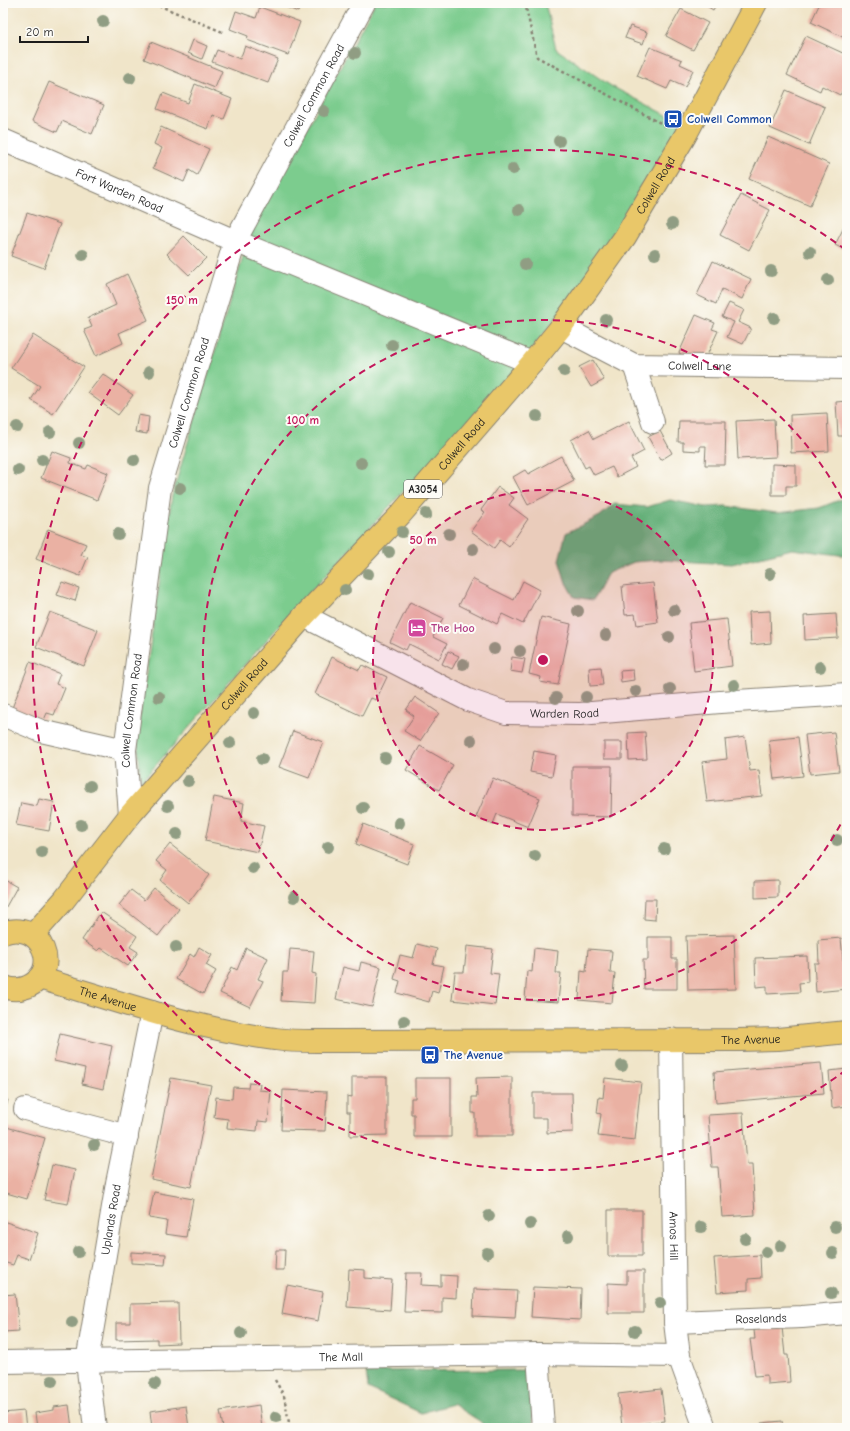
<svg xmlns="http://www.w3.org/2000/svg" width="850" height="1431" viewBox="0 0 850 1431" font-family="'Comic Neue',sans-serif">
  <style>
    .green { fill: #7ccc8e; stroke: #4c7455 }
    .forest { fill: #65b079; stroke: #40664a }
    .building { fill: #eab1a3 }
    .lines { fill: none; stroke-linecap: round; stroke-linejoin: round }
    .minor-casing { stroke: #868072; stroke-width: 24 }
    .major-casing { stroke: #868072; stroke-width: 24 }
    .path { stroke: #868072; stroke-width: 2.5; stroke-dasharray: 3 3; stroke-linecap: butt }
    .minor { stroke: #fff; stroke-width: 22 }
    .major { stroke: #e9c769; stroke-width: 22 }
    .tree { fill: #909d83 }
    .ring { fill: none; stroke: #c2185b; stroke-width: 2; stroke-dasharray: 7 5 }
    .labels { text-anchor: middle; stroke-width: 4; stroke-linejoin: round; paint-order: stroke }
    .shield { fill: #fdfcf7; stroke: #605f5e; stroke-width: 1 }
    .shield-label { font-size: 11px; font-weight: bold; fill: #1c1c1c }
    .street-label { font-size: 12px; fill: #1c1c1c; stroke: #fdfcf7 }
    .transit-label { font-size: 12px; font-weight: bold; fill: #164399; stroke: #fdfcf7; text-anchor: start }
    .hotel-label { font-size: 12px; font-weight: bold; fill: #b23c85; stroke: #fdfcf7; text-anchor: start }
    .centre { fill: #c2185b; stroke: #fdfcf7; stroke-width: 2 }
    .ring-label { font-size: 12px; text-anchor: middle; font-weight: bold; fill: #c2185b; stroke: #fdfcf7; stroke-width: 4; stroke-linejoin: round; paint-order: stroke }
  </style>
  <rect width="100%" height="100%" fill="#fdfcf7"/>
  <filter id="ink" filterUnits="userSpaceOnUse"><feTurbulence type="fractalNoise" baseFrequency=".025" numOctaves="2"/><feDisplacementMap in="SourceGraphic" scale="8" xChannelSelector="R" yChannelSelector="G"/><feConvolveMatrix kernelMatrix="1 2 1 2 8 2 1 2 1" color-interpolation-filters="sRGB"/></filter>
  <filter id="wash" filterUnits="userSpaceOnUse"><feTurbulence type="fractalNoise" baseFrequency=".012" numOctaves="4" result="noise"/><feDisplacementMap in="SourceGraphic" scale="16" xChannelSelector="R" yChannelSelector="G"/><feGaussianBlur stdDeviation="0.9" result="paint"/><feColorMatrix in="noise" values="0 0 0 0 0 0 0 0 0 0 0 0 0 0 0 0 0 1.4 0 .05"/><feComposite in="paint" operator="in"/></filter>
  <g filter="url(#wash)">
    <rect width="100%" height="100%" fill="#f0e5c9"/>
    <path class="green" d="M375,3H545L556,49L611,86L684,124L612,246L519,366L280,625L141,782L137,736L172,496L250,233Z"/>
    <path class="forest" d="M847,497V556L792,549L732,564L660,560L634,562L608,573L593,600L574,597L566,583L559,560L566,533L600,516L614,504L647,507L670,500L706,507L726,506L777,513L819,508Z
      M529,1370L534,1428H485L481,1422L453,1404L421,1413L368,1388L366,1371Z"/>
    <g id="blocks">
      <path class="building" d="M276,3H302L298,12Z
        M702,3H717L713,10Z
        M820,3H847V39L811,22Z
        M260,7L300,22L288,55L247,40L248,36L230,29L236,11L256,18Z
        M681,9L708,23L693,50L666,36Z
        M630,26L647,32L643,44L625,38Z
        M806,36L847,55V83L840,95L822,86L820,91L787,75Z
        M193,40L207,46L202,59L188,53Z
        M151,42L222,71L215,88L144,59Z
        M245,46L278,59L268,83L212,62L217,50L240,59Z
        M650,47L682,60L680,64L693,70L685,87L671,81L667,89L637,76Z
        M49,82L104,105L92,134L62,121L57,132L32,121Z
        M195,84L232,99L224,119L213,115L208,129L157,109L163,93L188,103Z
        M786,90L825,107L809,145L770,128Z
        M161,127L209,149L197,175L189,170L184,182L153,168L162,148L154,144Z
        M768,137L829,164L810,206L749,179Z
        M741,195L770,210L749,250L720,235Z
        M27,213L60,224L44,268L11,256Z
        M847,221V251L835,245Z
        M184,236L206,258L189,275L167,254Z
        M713,261L751,279L742,299L722,289L716,304L697,295Z
        M127,274L148,320L119,333L123,343L96,356L84,330L92,327L88,318L116,305L107,284Z
        M729,303L744,310L738,322L751,328L743,344L727,337L734,322L722,317Z
        M696,315L715,323L712,329L718,331L703,364L679,353Z
        M33,335L84,367L53,414L31,400L40,386L11,368Z
        M593,360L604,380L591,387L579,367Z
        M103,374L133,395L118,415L88,393Z
        M847,401V436H838L836,402Z
        M827,413L829,451L791,453L790,415Z
        M138,415L149,417L147,434L135,432Z
        M774,419L776,457L738,459L736,421Z
        M629,421L644,451L631,458L636,467L617,477L612,467L594,475L589,466L585,468L571,440L589,430L594,439Z
        M679,421H726L725,465H705L706,446H700V451L683,450V442H678Z
        M660,431L672,453L661,460L648,437Z
        M52,451L71,458L70,463L86,469L88,465L108,473L97,500L41,478Z
        M561,456L574,481L528,505L513,477L525,470L528,474Z
        M772,464L796,465V486H786V495H772Z
        M498,487L514,498L509,505L528,519L509,547L500,540L494,548L471,531L485,512L481,510Z
        M48,529L86,544L81,555L88,557L80,576L36,559Z
        M472,579L514,600L523,581L540,590L523,624L502,614L497,624L459,605Z
        M62,582L79,588L75,601L57,595Z
        M653,583L658,622L637,625L635,614L625,615L622,586Z
        M410,602L443,618L433,637L447,644L439,659L409,644L406,650L390,642Z
        M770,611L771,643L751,645L749,612Z
        M50,612L98,630L84,666L36,647Z
        M836,614L838,638L805,640L804,616Z
        M541,617L571,624L558,685L540,682L541,677L529,674Z
        M727,619L732,666L694,671L689,623Z
        M448,651L459,656L452,669L442,664Z
        M332,657L359,670L362,665L387,677L376,700L371,698L362,716L315,694Z
        M512,657L525,659L522,673L510,671Z
        M30,662L60,674L56,684L65,688L54,715L47,713L44,720L12,708Z
        M601,667L603,685L590,686L589,668Z
        M633,670L634,680L621,682L620,671Z
        M415,697L439,713L420,741L404,731L414,716L406,710Z
        M293,731L323,742L309,778L279,767Z
        M645,732L647,759L629,760L628,733Z
        M834,732L839,771L810,774L805,735Z
        M745,737L750,771L759,770L762,796L707,802L702,762L727,759L725,740Z
        M798,737L803,776L774,779L769,740Z
        M604,742H622V759H604Z
        M420,746L453,765L439,790L406,770Z
        M534,751L556,755L552,776L530,772Z
        M572,766H612L611,817L572,816Z
        M493,778L540,798L528,827L497,814L493,824L476,817Z
        M214,797L244,803L241,821L264,826L258,852L205,841Z
        M39,799L54,802L49,831L16,825L21,803L37,806Z
        M363,824L414,844L407,864L356,844Z
        M170,844L209,875L188,903L160,880L167,870L156,861Z
        M3,879L17,887L3,912Z
        M778,880V897L755,898V881Z
        M154,888L179,909L158,936L119,905L131,890L144,900Z
        M645,899H656L655,920L644,919Z
        M101,912L137,936L130,947L138,952L128,966L101,948L98,951L82,940Z
        M734,935L736,989L688,990L686,936Z
        M648,937H672V959H677V989H644L643,960H648Z
        M841,938L843,960H847V989L816,992L814,963H819L818,940Z
        M417,944L437,949L433,964L444,966L438,993L432,991L429,1002L397,993L400,981L394,979L400,955L413,958Z
        M467,946L493,949L490,973L499,974L495,1005L452,1000L455,972H464Z
        M199,947L212,955L206,965L216,971L203,994L176,979L190,954L194,957Z
        M246,948L268,958L258,979L263,981L250,1007L220,993L232,967L237,970Z
        M534,948L558,951L556,973H561L558,1002L525,1000L527,971L532,972Z
        M290,949L314,951L312,973L316,974L314,1003L281,1001L283,972H288Z
        M588,949L612,951L610,973H615L612,1003L579,1000L581,971L586,972Z
        M807,956L808,982L799,983L800,992L767,994V986L756,987L755,958Z
        M361,962L381,967L372,1007L336,999L343,967L359,971Z
        M60,1034L112,1046L103,1089L82,1084L85,1068L54,1061Z
        M821,1063L824,1093L716,1103L714,1072Z
        M847,1069V1106L832,1108L829,1071Z
        M352,1077H387V1135L350,1136V1112H347V1096L352,1097Z
        M512,1077V1136H475V1113H472V1097H477L476,1078Z
        M171,1078L211,1085L191,1187L151,1179Z
        M415,1078H451V1137H414V1114H411V1098H415Z
        M605,1078L641,1082L635,1140L598,1136L601,1114L597,1113L599,1097L603,1098Z
        M249,1083L260,1084L259,1090L271,1091L268,1122L258,1121L257,1131L227,1128L228,1119L214,1117L216,1097L232,1099L233,1087L248,1088Z
        M283,1090L327,1092L325,1131L281,1130Z
        M533,1093H572L573,1132L547,1133V1118H533Z
        M3,1099L8,1100L4,1115H3Z
        M743,1113L747,1165H752L755,1215L722,1217L718,1167H712L708,1115Z
        M3,1126L45,1138L27,1199L3,1192Z
        M52,1165L75,1170L68,1204L44,1200Z
        M154,1192L193,1199L186,1237L165,1234L167,1221L149,1218Z
        M608,1210H642V1256H608Z
        M3,1221L38,1233L29,1259L17,1255L13,1265L3,1262Z
        M276,1250H285L284,1270H275Z
        M131,1252L166,1254L165,1265L131,1263Z
        M760,1255L761,1278L748,1279V1290L717,1292L714,1258Z
        M349,1269L365,1270V1278L392,1280L390,1310L347,1307Z
        M627,1271H644V1313H608V1283L627,1284Z
        M406,1273H422L421,1285L441,1286V1275L457,1276L456,1298L442,1297V1313L404,1312Z
        M287,1285L323,1292L318,1321L282,1314Z
        M533,1287L581,1289L580,1320L531,1317Z
        M474,1289L517,1291L515,1318L473,1316Z
        M15,1294L19,1331L3,1332V1295Z
        M178,1303L179,1343L157,1344V1339L116,1340V1323H130V1304Z
        M782,1327L785,1355H788L790,1382L767,1384V1375L755,1376L750,1339H755L754,1330Z
        M661,1389L665,1421L622,1426L618,1394Z
        M69,1405L72,1428H37L35,1413L54,1410V1407Z
        M259,1405L262,1428H223L220,1411Z
        M186,1406L189,1428H152L150,1411Z
        M24,1411L26,1428H3V1413Z
        M782,1421L783,1428H761V1423Z"/>
    </g>
  </g>
  <g filter="url(#ink)">
    <use href="#blocks" fill-opacity="0" stroke="#868072" stroke-width="1"/>
    <g class="lines">
      <defs>
        <g id="minor">
          <path id="s1" d="M3,140L235,241L532,363"/>
          <path id="s2" d="M561,327L634,365L847,368"/>
          <path d="M634,365L653,422"/>
          <path id="s3" d="M304,616L468,700L506,713L580,714L720,702L847,694"/>
          <path d="M3,715L41,731L125,750"/>
          <path id="s4" d="M130,815L125,750L160,488L235,241L364,3"/>
          <path id="s5" d="M671,1039L675,1322L679,1356L705,1428"/>
          <path d="M25,1109L127,1136"/>
          <path id="s6" d="M675,1322L802,1317L847,1313"/>
          <path d="M538,1354L543,1428"/>
          <path id="s7" d="M3,1362L538,1354L679,1356"/>
          <path id="s8" d="M95,1428L87,1362L117,1183L152,1012"/>
        </g>
        <g id="major">
          <path d="M3,933C42,918 63,972 27,987C19,990 10,990 3,986"/>
          <path id="s9" d="M33,935L64,900L130,815L304,616L401,514L532,363L561,327L625,237L685,136L756,3"/>
          <path id="s10" d="M39,978C117,1001 195,1029 275,1039C295,1042 316,1041 336,1041L738,1040L778,1039L847,1032"/>
        </g>
      </defs>
      <use href="#minor" class="minor-casing"/>
      <use href="#major" class="major-casing"/>
      <path class="path" d="M153,3L225,33
        M525,3L537,57L666,126
        M275,1380L284,1396L290,1428"/>
      <use href="#minor" class="minor"/>
      <use href="#major" class="major"/>
    </g>
    <g class="tree">
      <circle cx="103" cy="21" r="6"/>
      <circle cx="355" cy="53" r="6"/>
      <circle cx="130" cy="78" r="6"/>
      <circle cx="324" cy="111" r="6"/>
      <circle cx="559" cy="141" r="6"/>
      <circle cx="513" cy="169" r="6"/>
      <circle cx="519" cy="210" r="6"/>
      <circle cx="672" cy="224" r="6"/>
      <circle cx="810" cy="252" r="6"/>
      <circle cx="655" cy="254" r="6"/>
      <circle cx="83" cy="255" r="6"/>
      <circle cx="525" cy="264" r="6"/>
      <circle cx="771" cy="271" r="6"/>
      <circle cx="828" cy="280" r="6"/>
      <circle cx="774" cy="318" r="6"/>
      <circle cx="606" cy="320" r="6"/>
      <circle cx="392" cy="345" r="6"/>
      <circle cx="564" cy="371" r="6"/>
      <circle cx="149" cy="372" r="6"/>
      <circle cx="537" cy="416" r="6"/>
      <circle cx="17" cy="427" r="6"/>
      <circle cx="50" cy="432" r="6"/>
      <circle cx="79" cy="443" r="6"/>
      <circle cx="42" cy="460" r="6"/>
      <circle cx="134" cy="460" r="6"/>
      <circle cx="361" cy="463" r="6"/>
      <circle cx="18" cy="470" r="6"/>
      <circle cx="180" cy="488" r="6"/>
      <circle cx="426" cy="514" r="6"/>
      <circle cx="402" cy="532" r="6"/>
      <circle cx="118" cy="534" r="6"/>
      <circle cx="449" cy="534" r="6"/>
      <circle cx="473" cy="549" r="6"/>
      <circle cx="389" cy="552" r="6"/>
      <circle cx="368" cy="574" r="6"/>
      <circle cx="770" cy="574" r="6"/>
      <circle cx="345" cy="590" r="6"/>
      <circle cx="674" cy="610" r="6"/>
      <circle cx="578" cy="611" r="6"/>
      <circle cx="606" cy="635" r="6"/>
      <circle cx="669" cy="637" r="6"/>
      <circle cx="494" cy="649" r="6"/>
      <circle cx="520" cy="651" r="6"/>
      <circle cx="463" cy="664" r="6"/>
      <circle cx="820" cy="667" r="6"/>
      <circle cx="734" cy="685" r="6"/>
      <circle cx="670" cy="689" r="6"/>
      <circle cx="636" cy="691" r="6"/>
      <circle cx="159" cy="697" r="6"/>
      <circle cx="586" cy="697" r="6"/>
      <circle cx="556" cy="698" r="6"/>
      <circle cx="254" cy="713" r="6"/>
      <circle cx="471" cy="740" r="6"/>
      <circle cx="230" cy="743" r="6"/>
      <circle cx="385" cy="758" r="6"/>
      <circle cx="262" cy="759" r="6"/>
      <circle cx="188" cy="781" r="6"/>
      <circle cx="90" cy="786" r="6"/>
      <circle cx="168" cy="806" r="6"/>
      <circle cx="363" cy="808" r="6"/>
      <circle cx="399" cy="823" r="6"/>
      <circle cx="81" cy="825" r="6"/>
      <circle cx="177" cy="834" r="6"/>
      <circle cx="837" cy="840" r="6"/>
      <circle cx="328" cy="847" r="6"/>
      <circle cx="664" cy="849" r="6"/>
      <circle cx="42" cy="852" r="6"/>
      <circle cx="535" cy="856" r="6"/>
      <circle cx="253" cy="868" r="6"/>
      <circle cx="294" cy="897" r="6"/>
      <circle cx="176" cy="947" r="6"/>
      <circle cx="404" cy="1021" r="6"/>
      <circle cx="622" cy="1066" r="6"/>
      <circle cx="94" cy="1145" r="6"/>
      <circle cx="489" cy="1216" r="6"/>
      <circle cx="530" cy="1224" r="6"/>
      <circle cx="701" cy="1227" r="6"/>
      <circle cx="835" cy="1227" r="6"/>
      <circle cx="568" cy="1236" r="6"/>
      <circle cx="745" cy="1239" r="6"/>
      <circle cx="781" cy="1246" r="6"/>
      <circle cx="78" cy="1252" r="6"/>
      <circle cx="766" cy="1252" r="6"/>
      <circle cx="487" cy="1253" r="6"/>
      <circle cx="833" cy="1253" r="6"/>
      <circle cx="831" cy="1293" r="6"/>
      <circle cx="660" cy="1303" r="6"/>
      <circle cx="72" cy="1322" r="6"/>
      <circle cx="635" cy="1331" r="6"/>
      <circle cx="241" cy="1333" r="6"/>
      <circle cx="52" cy="1381" r="6"/>
      <circle cx="155" cy="1384" r="6"/>
      <circle cx="276" cy="1417" r="6"/>
    </g>
  </g>
  <circle cx="543" cy="660" r="170" fill="#c2185b" fill-opacity=".12"/>
  <g class="ring">
    <circle cx="543" cy="660" r="170"/>
    <path d="M846 814A340 340 0 1 1 846 506"/>
    <path d="M846 1070A510 510 0 1 1 846 250"/>
  </g>
  <defs>
    <symbol id="bus-square" viewBox="-11 -11 22 22"><rect x="-9" y="-9" width="18" height="18" rx="4" fill="#1a4fb4" stroke="#fdfcf7"/><path d="M-5-6H5V4H4V6H2V4H-2V6H-4V4H-5ZM-3.5-4V0h7V-4ZM-3.5 1.2v1.5H-2V1.2ZM2 1.2v1.5H3.5V1.2Z" fill="#fff"/></symbol>
    <symbol id="hotel-square" viewBox="-11 -11 22 22"><rect x="-9" y="-9" width="18" height="18" rx="4" fill="#d1479c" stroke="#fdfcf7"/><path d="M-6-4.5h1.5V1H6V5H4.5V3h-9V5H-6ZM-4 0a1.8 1.8 0 1 1 3.6 0ZM.5 0V-2.5h3Q6-2.5 6 0Z" fill="#fff"/></symbol>
  </defs>
  <g fill-rule="evenodd">
    <use href="#bus-square" x="662" y="108" width="22" height="22"/>
    <use href="#hotel-square" x="406" y="617" width="22" height="22"/>
    <use href="#bus-square" x="419" y="1044" width="22" height="22"/>
  </g>
  <g class="labels">
    <rect class="shield" x="404" y="480" width="38" height="18" rx="3"/>
    <g class="shield-label">
      <text x="423" y="493">A3054</text>
    </g>
    <g class="street-label">
      <text dy="4" stroke="none"><textPath href="#s4" startOffset="753">Colwell Common Road</textPath></text>
      <text dy="4" stroke="none"><textPath href="#s9" startOffset="976">Colwell Road</textPath></text>
      <text dy="4" stroke="none"><textPath href="#s1" startOffset="127">Fort Warden Road</textPath></text>
      <text dy="4" stroke="none"><textPath href="#s2" startOffset="148">Colwell Lane</textPath></text>
      <text dy="4" stroke="none"><textPath href="#s4" startOffset="429">Colwell Common Road</textPath></text>
      <text dy="4" stroke="none"><textPath href="#s9" startOffset="652">Colwell Road</textPath></text>
      <text dy="4" stroke="none"><textPath href="#s9" startOffset="328">Colwell Road</textPath></text>
      <text dy="4" stroke="none"><textPath href="#s4" startOffset="105">Colwell Common Road</textPath></text>
      <text dy="4" stroke="none"><textPath href="#s3" startOffset="283">Warden Road</textPath></text>
      <text dy="4" stroke="none"><textPath href="#s10" startOffset="72">The Avenue</textPath></text>
      <text dy="4" stroke="none"><textPath href="#s10" startOffset="720">The Avenue</textPath></text>
      <text dy="4" stroke="none"><textPath href="#s8" startOffset="211">Uplands Road</textPath></text>
      <text dy="4" stroke="none"><textPath href="#s5" startOffset="197">Amos Hill</textPath></text>
      <text dy="4" stroke="none"><textPath href="#s6" startOffset="86">Roselands</textPath></text>
      <text dy="4" stroke="none"><textPath href="#s7" startOffset="338">The Mall</textPath></text>
    </g>
    <g class="transit-label">
      <text x="687" y="123">Colwell Common</text>
      <text x="444" y="1059">The Avenue</text>
    </g>
    <g class="hotel-label">
      <text x="431" y="632">The Hoo</text>
    </g>
  </g>
  <circle cx="543" cy="660" r="6" class="centre"/>
  <g class="ring-label">
    <text x="182" y="304">150 m</text>
    <text x="303" y="424">100 m</text>
    <text x="423" y="544">50 m</text>
  </g>
  <rect width="850" height="1431" fill="none" stroke="#fdfcf7" stroke-width="16"/>
  <path d="M20 36v6h68v-6" fill="none" stroke="#1c1c1c" stroke-width="2"/>
  <text x="26" y="36" font-size="12" fill="#1c1c1c" stroke="#fdfcf7" stroke-width="3" paint-order="stroke">20 m</text>
</svg>
